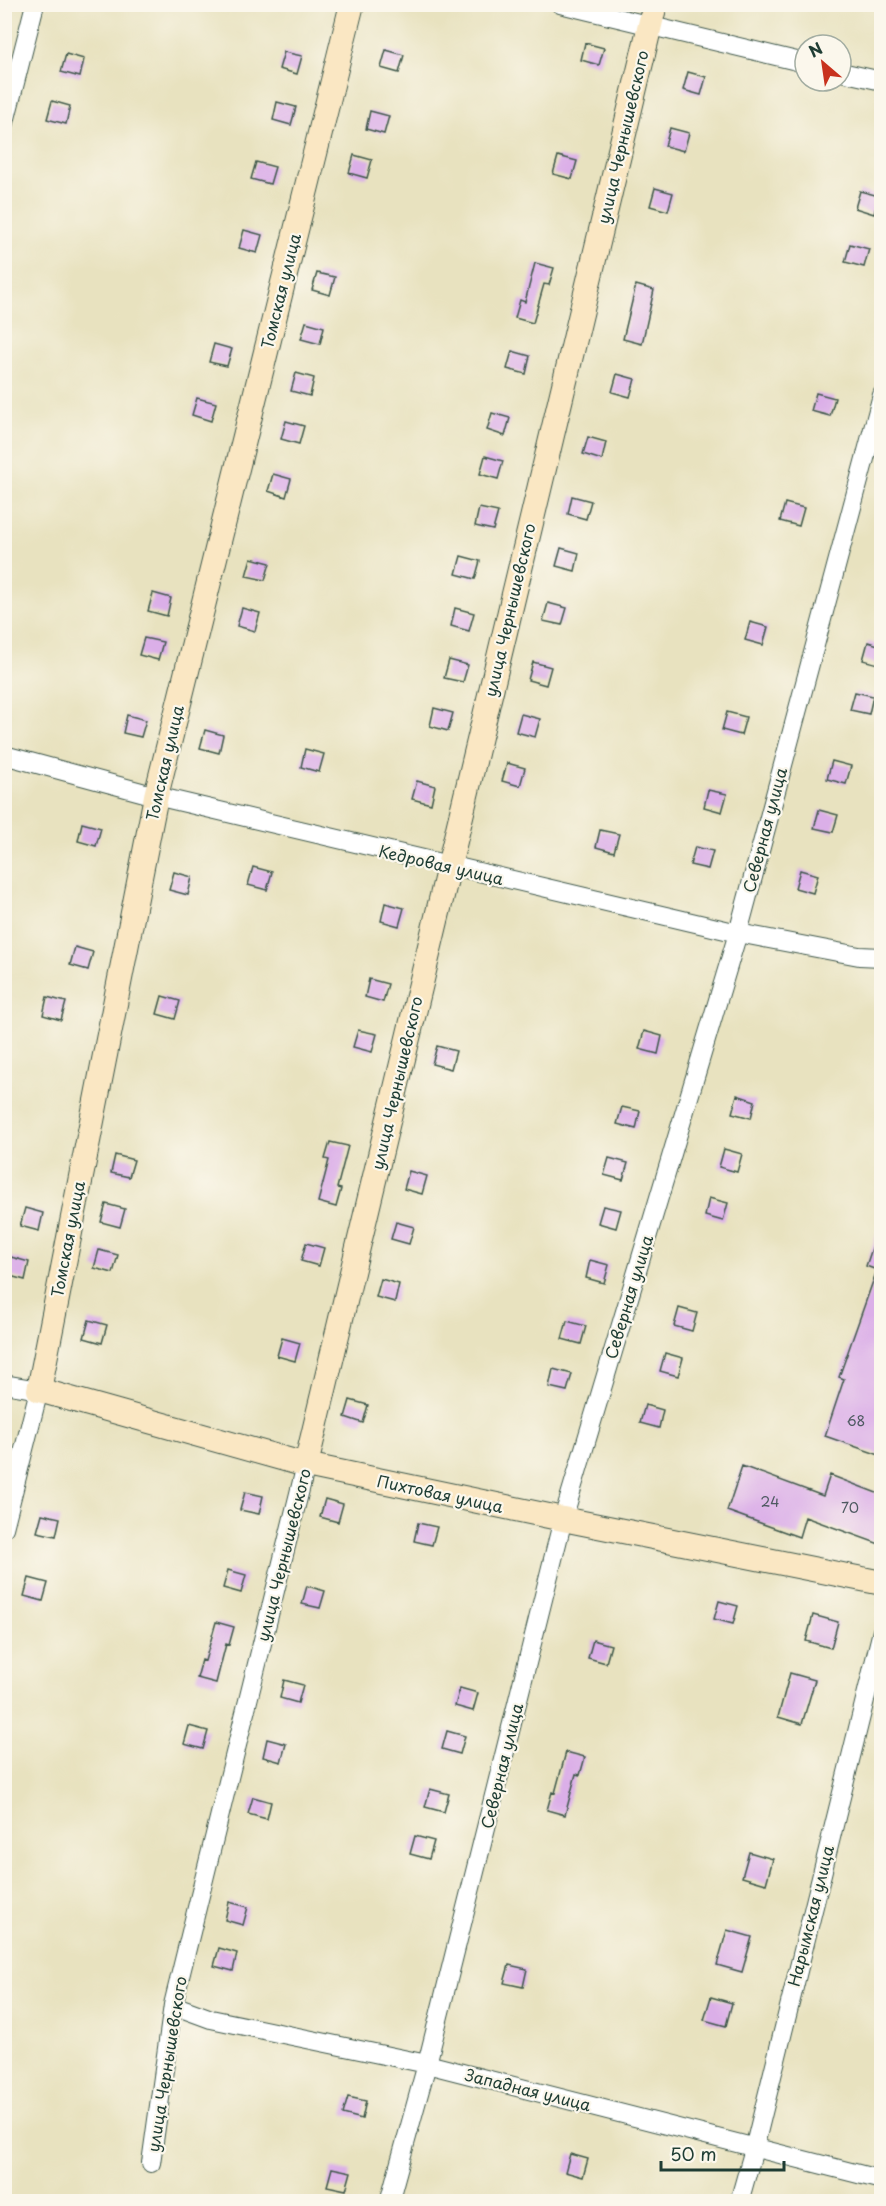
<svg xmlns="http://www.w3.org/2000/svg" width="886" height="2206" viewBox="0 0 886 2206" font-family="'Playpen Sans',sans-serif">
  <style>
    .building { fill: #dbafe8 }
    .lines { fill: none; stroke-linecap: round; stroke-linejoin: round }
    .street-casing { stroke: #3d5649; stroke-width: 20 }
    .secondary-casing { stroke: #3d5649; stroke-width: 26 }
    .street { stroke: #fff; stroke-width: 18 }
    .secondary { stroke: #fae7c3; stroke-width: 24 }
    .labels { text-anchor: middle; stroke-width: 4.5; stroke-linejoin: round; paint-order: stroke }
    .number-label { font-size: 14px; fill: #4e5a61 }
    .street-label { font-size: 16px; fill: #1f3d34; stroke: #fbf7ec }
  </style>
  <rect width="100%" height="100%" fill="#fbf7ec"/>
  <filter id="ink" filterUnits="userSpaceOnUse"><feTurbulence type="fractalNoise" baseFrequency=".0167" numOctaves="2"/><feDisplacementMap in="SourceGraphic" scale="12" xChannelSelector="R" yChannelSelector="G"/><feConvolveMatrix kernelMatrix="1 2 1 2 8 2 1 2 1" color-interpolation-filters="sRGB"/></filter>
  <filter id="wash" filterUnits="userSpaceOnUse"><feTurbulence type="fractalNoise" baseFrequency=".008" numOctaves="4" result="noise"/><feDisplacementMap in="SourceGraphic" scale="24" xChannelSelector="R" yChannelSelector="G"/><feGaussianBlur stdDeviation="1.35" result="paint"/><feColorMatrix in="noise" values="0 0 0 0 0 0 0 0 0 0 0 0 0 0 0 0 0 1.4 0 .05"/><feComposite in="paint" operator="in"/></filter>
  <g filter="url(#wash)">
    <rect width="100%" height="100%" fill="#e8e2bf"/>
    <g id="blocks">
      <path class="building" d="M585,43L604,48L599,65L581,60Z
        M386,50L404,55L399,73L381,68Z
        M284,52L302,56L297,74L279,69Z
        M66,54L84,59L80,77L61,72Z
        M688,72L706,77L701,95L683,90Z
        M52,101L70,106L66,124L47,119Z
        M277,102L296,107L291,125L273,120Z
        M370,111L389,116L384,134L366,129Z
        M670,128L689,133L684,151L665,146Z
        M354,155L372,160L367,178L349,173Z
        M558,156L577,161L572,179L553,174Z
        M256,162L275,167L270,184L251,179Z
        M655,188L673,193L668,211L650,206Z
        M860,191L879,196L874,214L855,208Z
        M244,230L262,235L257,253L239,248Z
        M850,244L869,249L864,267L845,262Z
        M535,263L554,268L549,285L544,284L533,323L515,318L520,300L525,302Z
        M317,273L335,277L330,295L312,290Z
        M636,285L654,290L642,344L623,339Z
        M306,322L324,327L320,344L301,339Z
        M214,344L232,349L227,366L209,362Z
        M512,351L530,356L526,374L507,369Z
        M296,373L314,378L310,396L291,391Z
        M617,374L635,379L630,397L612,392Z
        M816,393L835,398L830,416L811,411Z
        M197,398L216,403L211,421L192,415Z
        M492,413L510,418L505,436L487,430Z
        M286,421L304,426L299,444L281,439Z
        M588,437L606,442L602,460L583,454Z
        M485,456L503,461L498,479L480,474Z
        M273,474L291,479L286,497L268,491Z
        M572,496L591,501L586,519L568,514Z
        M785,503L804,508L799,526L780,521Z
        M479,508L498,512L493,530L475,526Z
        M561,548L579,553L575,571L556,566Z
        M461,556L480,561L475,579L456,574Z
        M251,558L270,563L265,580L246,576Z
        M153,593L171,598L167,616L148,611Z
        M548,603L567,608L562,625L543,621Z
        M242,608L260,613L255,631L237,626Z
        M455,608L474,613L469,631L451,626Z
        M750,622L768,627L763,645L745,640Z
        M144,638L163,642L158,660L139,655Z
        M868,642L882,646V665L863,660Z
        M449,660L468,665L463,682L444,678Z
        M533,662L551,667L546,685L528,680Z
        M855,692L873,696L869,714L850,710Z
        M434,708L453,713L448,731L430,726Z
        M727,712L746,717L741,735L722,730Z
        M521,714L540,719L535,737L516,732Z
        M127,715L146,720L141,737L123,733Z
        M205,730L223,735L219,753L200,748Z
        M305,749L324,754L319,772L301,767Z
        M832,761L851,766L846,784L827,779Z
        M507,763L525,768L520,786L502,781Z
        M417,781L435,786L431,804L412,799Z
        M708,790L727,794L722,812L704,807Z
        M819,810L838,815L833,832L814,828Z
        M82,823L101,828L96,846L78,841Z
        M600,830L619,834L614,852L596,847Z
        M695,847L713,851L708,869L690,865Z
        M253,867L272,872L267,890L248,885Z
        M800,870L818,875L813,893L795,888Z
        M174,872L192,877L188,895L169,890Z
        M385,903L404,908L399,926L381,921Z
        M75,947L93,952L88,970L70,965Z
        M369,979L388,984L383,1002L365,997Z
        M162,996L180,1001L175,1019L157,1014Z
        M47,997L66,1002L61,1020L43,1015Z
        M358,1030L377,1034L372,1052L353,1047Z
        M644,1031L662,1036L658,1054L639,1049Z
        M437,1046L456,1051L451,1069L432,1064Z
        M737,1095L755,1101L751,1118L732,1113Z
        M622,1107L640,1111L636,1129L617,1124Z
        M330,1142L348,1146L337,1188L341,1189L336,1207L318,1202L329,1160L325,1159Z
        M724,1149L742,1154L737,1172L719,1167Z
        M115,1155L134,1160L129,1177L111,1173Z
        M609,1158L628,1163L623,1180L604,1175Z
        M409,1171L427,1176L422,1194L404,1189Z
        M709,1198L728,1203L723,1221L705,1216Z
        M106,1204L125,1209L120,1227L101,1222Z
        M603,1206L621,1210L616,1228L598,1223Z
        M25,1208L43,1213L39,1231L20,1226Z
        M396,1222L414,1227L409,1244L391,1239Z
        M879,1228H882V1456L825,1436L844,1379L839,1377L877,1270L866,1266Z
        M306,1243L324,1248L319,1266L301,1261Z
        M99,1250L118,1255L113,1273L94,1268Z
        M11,1257L29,1262L25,1280L6,1275Z
        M590,1260L609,1265L604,1283L586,1278Z
        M381,1279L399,1284L395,1302L376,1297Z
        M679,1308L697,1313L692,1331L674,1326Z
        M89,1320L107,1325L102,1343L84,1338Z
        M567,1321L586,1326L581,1344L562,1339Z
        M282,1338L300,1343L295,1361L277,1356Z
        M665,1353L683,1358L678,1376L660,1371Z
        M553,1369L572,1374L567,1391L549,1387Z
        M350,1400L368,1405L363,1423L345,1417Z
        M645,1405L663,1410L659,1428L640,1423Z
        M742,1466L823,1496L830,1475L882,1495V1545L805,1517L799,1537L727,1511Z
        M245,1492L263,1496L259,1514L240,1510Z
        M325,1499L343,1504L338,1522L320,1517Z
        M42,1514L60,1518L56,1536L37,1532Z
        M418,1523L437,1527L432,1545L414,1541Z
        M228,1570L246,1575L241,1593L223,1588Z
        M29,1578L48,1583L43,1601L24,1596Z
        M307,1586L325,1591L320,1608L302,1604Z
        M719,1601L738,1606L733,1624L714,1619Z
        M813,1615L838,1622L831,1648L806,1641Z
        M216,1622L234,1627L229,1645L226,1644L216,1683L197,1678L202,1660L205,1661Z
        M593,1640L611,1645L606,1663L588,1658Z
        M790,1673L815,1680L802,1724L778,1717Z
        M284,1680L303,1685L298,1703L280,1698Z
        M460,1688L478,1693L473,1711L455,1706Z
        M189,1726L208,1731L203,1749L184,1744Z
        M447,1731L465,1736L460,1754L442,1749Z
        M267,1739L286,1744L281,1762L263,1757Z
        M566,1752L585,1757L580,1775L576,1774L565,1815L547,1810L552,1792L555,1793Z
        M430,1789L449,1794L444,1812L425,1807Z
        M253,1797L271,1802L267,1819L248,1814Z
        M415,1836L434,1841L429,1859L410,1854Z
        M749,1852L773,1859L766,1884L742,1877Z
        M229,1902L248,1907L243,1925L225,1920Z
        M727,1930L752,1937L742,1972L717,1965Z
        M219,1948L237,1953L233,1971L214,1966Z
        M509,1965L527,1969L523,1987L504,1983Z
        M711,1997L732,2003L726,2026L704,2020Z
        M348,2097L366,2101L362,2119L343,2114Z
        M570,2154L588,2159L583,2177L565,2172Z
        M332,2168L351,2172L346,2190L327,2186Z"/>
    </g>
  </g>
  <g filter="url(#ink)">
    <use href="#blocks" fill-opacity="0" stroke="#3d5649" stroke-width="1.5"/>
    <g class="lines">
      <defs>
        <path id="street" d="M560,4L805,63
          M841,72L882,81
          M4,126L35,4
          M4,755L156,796L738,933L859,956L882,957
          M4,1384L39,1390L4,1528
          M173,2005L211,2019L427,2064L882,2180
          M151,2163L173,2005L306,1465
          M389,2202L427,2064L563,1519L738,933L882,395
          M739,2202L754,2149L882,1631"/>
        <path id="secondary" d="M352,4L156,796L39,1390L306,1465L563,1519L882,1583
          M306,1465L655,4"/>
      </defs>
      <use href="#street" class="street-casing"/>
      <use href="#secondary" class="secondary-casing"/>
      <use href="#street" class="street"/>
      <use href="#secondary" class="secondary"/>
    </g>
  </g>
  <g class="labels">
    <g class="number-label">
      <text x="856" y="1426">68</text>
      <text x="770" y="1507">24</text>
      <text x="850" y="1513">70</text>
    </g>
    <g class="street-label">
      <text transform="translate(623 137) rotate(-77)" y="6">улица Чернышевского</text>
      <text transform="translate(281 291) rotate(-76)" y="6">Томская улица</text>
      <text transform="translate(510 610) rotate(-77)" y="6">улица Чернышевского</text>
      <text transform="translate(165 763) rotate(-77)" y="6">Томская улица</text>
      <text transform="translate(765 830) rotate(-75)" y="6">Северная улица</text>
      <text transform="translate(441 865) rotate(13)" y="6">Кедровая улица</text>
      <text transform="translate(397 1083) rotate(-77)" y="6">улица Чернышевского</text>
      <text transform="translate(68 1239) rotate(-79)" y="6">Томская улица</text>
      <text transform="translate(629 1297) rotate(-73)" y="6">Северная улица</text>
      <text transform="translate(440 1494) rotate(12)" y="6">Пихтовая улица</text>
      <text transform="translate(284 1555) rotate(-76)" y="6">улица Чернышевского</text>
      <text transform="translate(502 1766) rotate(-76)" y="6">Северная улица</text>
      <text transform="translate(811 1916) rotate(-76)" y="6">Нарымская улица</text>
      <text transform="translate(167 2064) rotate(-81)" y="6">улица Чернышевского</text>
      <text transform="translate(528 2090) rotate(14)" y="6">Западная улица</text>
    </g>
  </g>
  <rect width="886" height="2206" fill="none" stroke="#fbf7ec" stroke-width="24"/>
  <g transform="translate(823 63) rotate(331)"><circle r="28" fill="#fbf7ec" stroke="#a3ada2" stroke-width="1.5"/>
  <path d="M0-4.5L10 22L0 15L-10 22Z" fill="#c8321e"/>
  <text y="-9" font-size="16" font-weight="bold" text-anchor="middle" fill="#1f3d34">N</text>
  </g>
  <path d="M661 2161v9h123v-9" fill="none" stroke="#1f3d34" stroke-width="3"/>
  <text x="670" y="2161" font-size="18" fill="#1f3d34" stroke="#fbf7ec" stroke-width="4.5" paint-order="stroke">50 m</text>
</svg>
